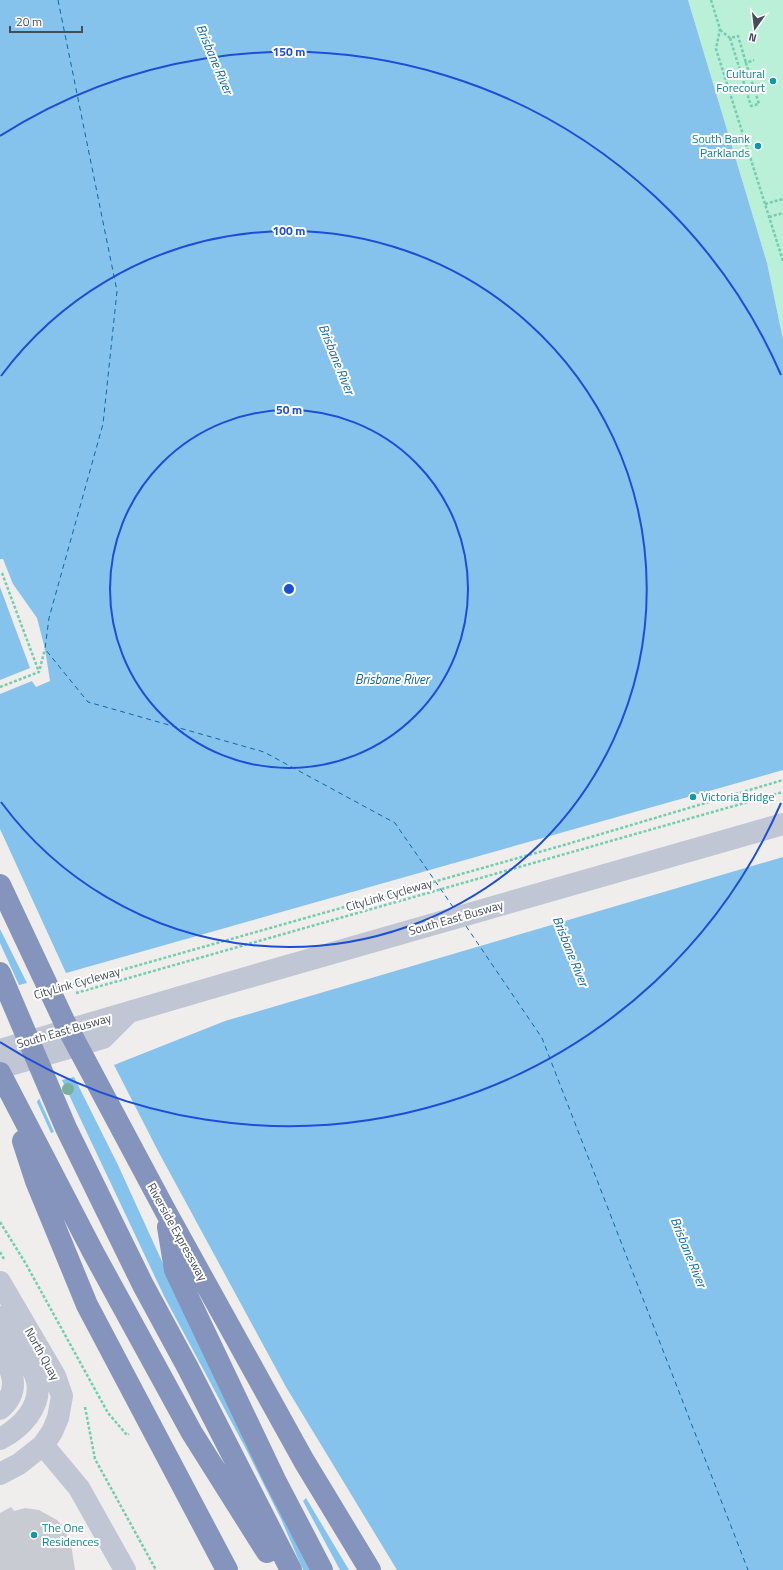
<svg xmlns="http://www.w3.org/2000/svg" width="783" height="1570" viewBox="0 0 783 1570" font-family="'Titillium Web',sans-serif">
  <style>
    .green { fill: #baefd8 }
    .water { fill: #86c3ec }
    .pier { fill: #f0eded }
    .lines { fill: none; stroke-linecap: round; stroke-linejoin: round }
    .ferry { stroke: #0b68a7; stroke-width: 1; stroke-dasharray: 5 4; stroke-linecap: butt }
    .building { fill: #c9cbd3 }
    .path { stroke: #72cdb1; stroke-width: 2.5; stroke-dasharray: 3 2; stroke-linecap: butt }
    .minor { stroke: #c0c6d3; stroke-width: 22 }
    .highway { stroke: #8494bd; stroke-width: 22 }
    .tree { fill: #78af9d }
    .ring { fill: none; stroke: #1d4ed8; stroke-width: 2 }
    .culture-dot { fill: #0f9aa8; stroke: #fff; stroke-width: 1.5 }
    .labels { text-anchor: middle; stroke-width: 4; stroke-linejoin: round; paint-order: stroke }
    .culture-label { font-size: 12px; fill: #0d838f; stroke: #fff; text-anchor: end }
    .street-label { font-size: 12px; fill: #454c5a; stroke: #fff }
    .water-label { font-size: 13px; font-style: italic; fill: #0b68a7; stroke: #fff }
    .centre { fill: #1d4ed8; stroke: #fff; stroke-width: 2 }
    .ring-label { font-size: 12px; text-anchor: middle; font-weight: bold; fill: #1d4ed8; stroke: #fff; stroke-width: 4; stroke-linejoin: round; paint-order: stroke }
  </style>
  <rect width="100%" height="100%" fill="#f0eded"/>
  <path class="green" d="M688,0H783V339L767,263Z"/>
  <path class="water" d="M0,0H688L767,263L783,339V1570H270L31,1110L51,1082L0,1020Z"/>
  <path class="pier" d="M0,559H3L13,584L37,618L45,649L50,681L36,687L32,681L0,694V680L30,668L0,587Z
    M783,770V857L225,1021L114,1065L158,1151L286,1387L397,1570H349L306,1498L303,1501L340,1570H311L186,1314L118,1165L74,1077L62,1080L164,1296L247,1451L281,1519L303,1570H268L217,1488L29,1109L36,1100L51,1133L54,1132L38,1096L48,1082L0,1023V943L19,985L27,983L0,929V829L66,973Z"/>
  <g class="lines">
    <path class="ferry" d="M58,0L117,291L103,424L49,618L45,649L88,702L264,752L395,823L453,907
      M466,926L542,1038L748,1570"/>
  </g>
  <path class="building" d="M11,1507L14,1511L25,1508L39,1510L57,1520L63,1526L71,1544L75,1570H0V1513Z"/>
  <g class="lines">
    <path class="path" d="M711,0L720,29L716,49L783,261
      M720,30L730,38L738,36L746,63
      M730,38L751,106L759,104L746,63L754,60
      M765,204L783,199
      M769,217L783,213
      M2,573L39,672
      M0,687L39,672L45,649
      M72,984L564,845L783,780
      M76,993L783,792
      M0,1222L26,1264L108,1413L127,1435L129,1434
      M0,1252L4,1259
      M85,1407L95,1459L156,1570"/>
    <path class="minor" d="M0,1050L228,983L783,824
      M0,1068L103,1038L127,1014
      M0,1282L55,1376L62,1396L58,1418L52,1432L43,1445L19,1464L0,1474
      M0,1317C10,1334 33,1363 37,1381C42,1407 21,1428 0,1439
      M0,1349C12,1370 22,1390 0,1409
      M43,1445L79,1488L125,1570"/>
    <path class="highway" d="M0,885L64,1021L166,1212L304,1461L370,1570
      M0,973L66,1128L143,1285L188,1368L291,1570
      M0,1073L93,1252L192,1433L267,1552
      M23,1141L36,1181L87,1305L227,1570
      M168,1227L175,1270L275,1480L322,1570"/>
  </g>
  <circle class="tree" cx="68" cy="1089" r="6"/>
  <g class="ring">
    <circle cx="289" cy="589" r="179"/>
    <path d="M1 376A358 358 0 1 1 1 802"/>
    <path d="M781 803A537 537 0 0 1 0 1042M0 136A537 537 0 0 1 781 375"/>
  </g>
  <g class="culture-dot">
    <circle cx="773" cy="81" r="4"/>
    <circle cx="758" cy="146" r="4"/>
    <circle cx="693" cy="797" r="4"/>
    <circle cx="34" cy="1535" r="4"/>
  </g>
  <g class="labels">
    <g class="culture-label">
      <text x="765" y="78">Cultural<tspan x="765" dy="14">Forecourt</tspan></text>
      <text x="750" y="143">South Bank<tspan x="750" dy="14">Parklands</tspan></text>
      <text x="701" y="801" text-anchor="start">Victoria Bridge</text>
      <text x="42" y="1532" text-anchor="start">The One<tspan x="42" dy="14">Residences</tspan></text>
    </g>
    <g class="street-label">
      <text transform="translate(389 895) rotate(-16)" y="4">CityLink Cycleway</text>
      <text transform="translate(456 918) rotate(-16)" y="4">South East Busway</text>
      <text transform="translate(77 983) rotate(-16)" y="4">CityLink Cycleway</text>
      <text transform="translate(64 1031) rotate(-16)" y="4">South East Busway</text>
      <text transform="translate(177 1232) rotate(61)" y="4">Riverside Expressway</text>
      <text transform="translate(42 1354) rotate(61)" y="4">North Quay</text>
    </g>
    <g class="water-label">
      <text transform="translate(215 59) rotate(67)" y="5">Brisbane River</text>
      <text transform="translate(337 359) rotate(68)" y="5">Brisbane River</text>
      <text x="392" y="684">Brisbane River</text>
      <text transform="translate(571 951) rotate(68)" y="5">Brisbane River</text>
      <text transform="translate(689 1252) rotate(68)" y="5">Brisbane River</text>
    </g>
  </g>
  <circle cx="289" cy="589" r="6" class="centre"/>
  <g class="ring-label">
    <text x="289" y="56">150 m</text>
    <text x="289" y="235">100 m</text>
    <text x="289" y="414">50 m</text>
  </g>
  <g transform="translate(755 28) rotate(194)" stroke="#ffffff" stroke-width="3" paint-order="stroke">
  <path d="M0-3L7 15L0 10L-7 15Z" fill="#454c5a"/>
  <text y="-6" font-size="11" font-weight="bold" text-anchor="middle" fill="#454c5a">N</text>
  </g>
  <path d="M10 26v6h72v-6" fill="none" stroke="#454c5a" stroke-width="2"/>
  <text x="16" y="26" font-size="12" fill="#454c5a" stroke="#ffffff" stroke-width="3" paint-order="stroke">20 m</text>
</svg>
